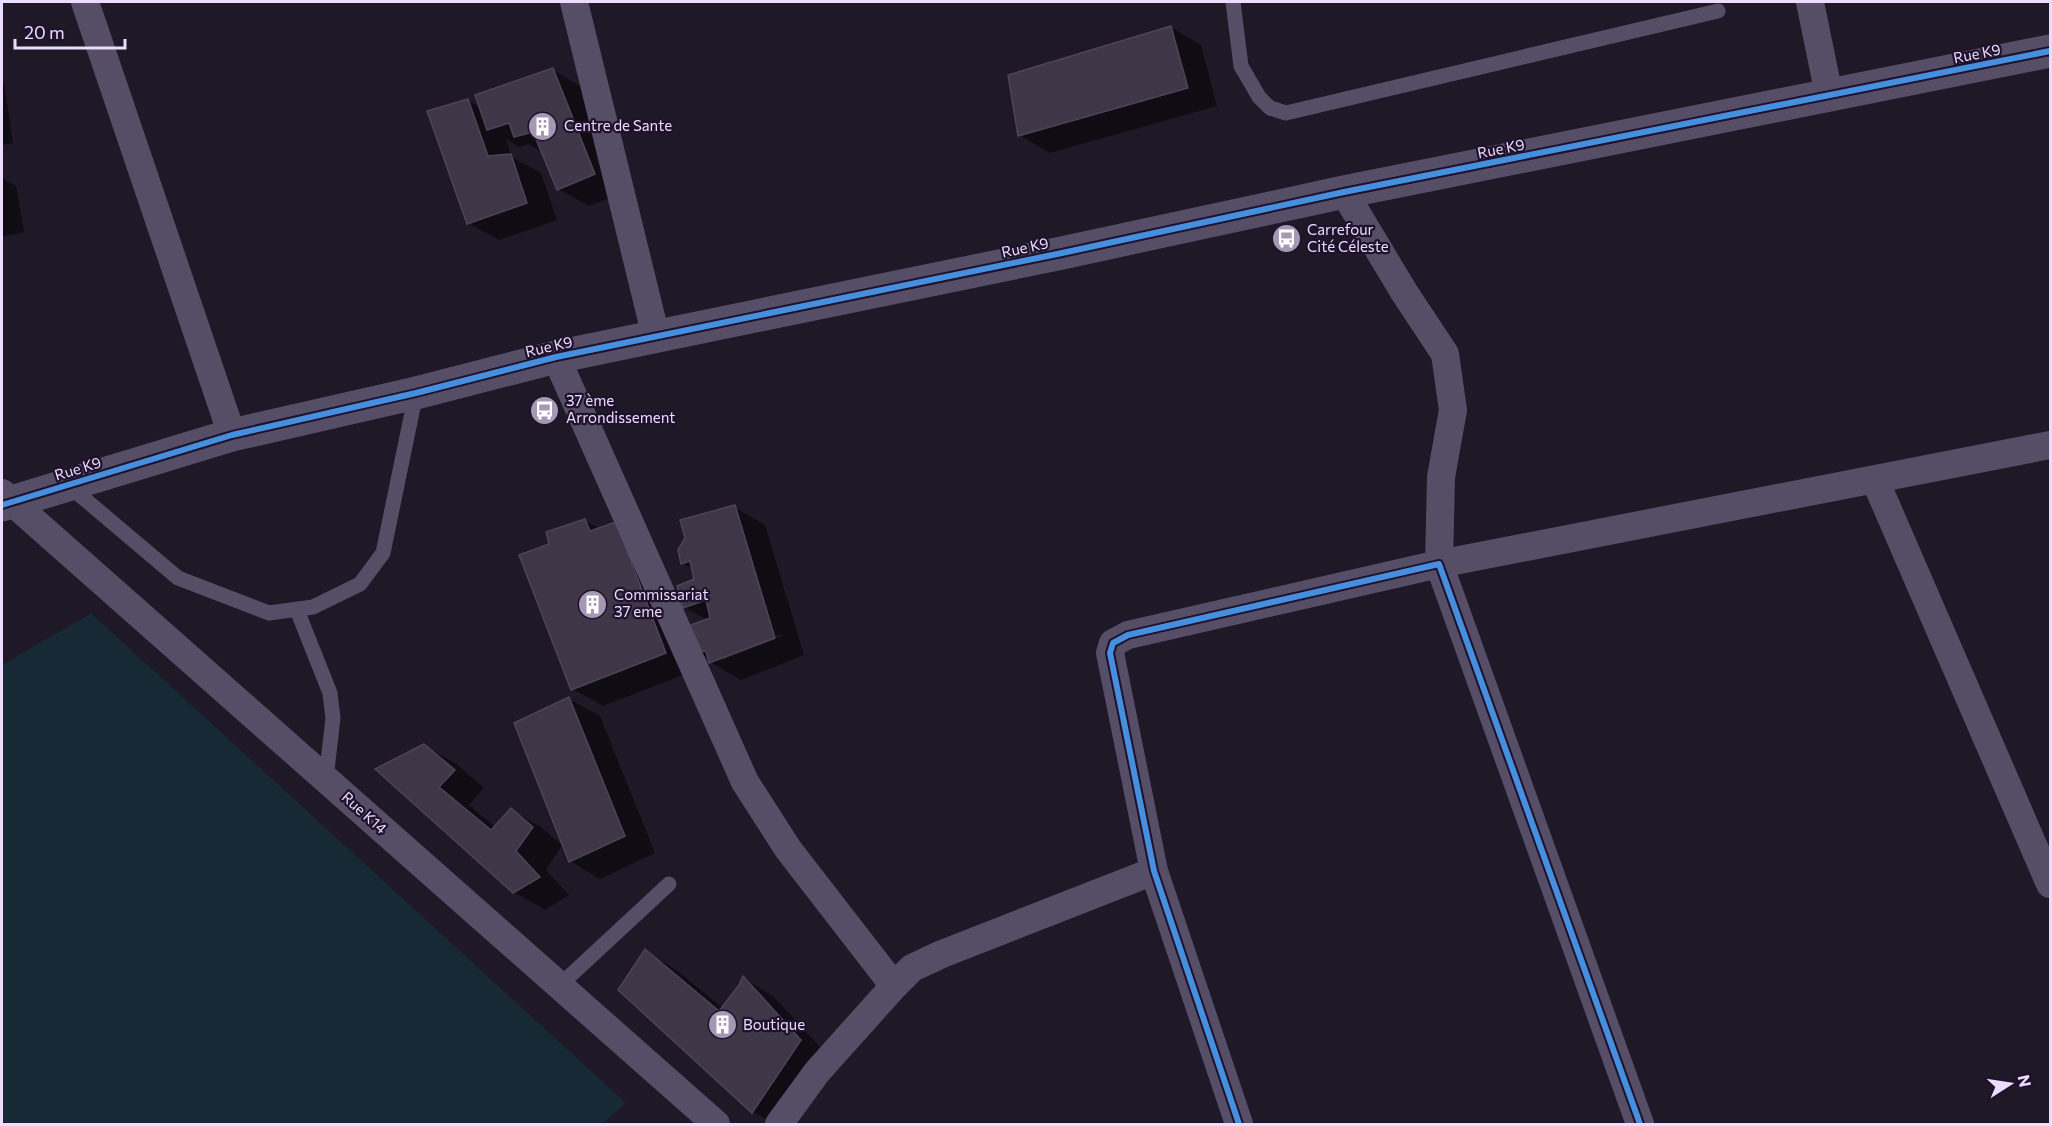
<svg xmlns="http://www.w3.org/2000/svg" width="2052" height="1126" viewBox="0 0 2052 1126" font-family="Commissioner,sans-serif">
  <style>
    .green { fill: #162934 }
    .shadow { fill: #0007; fill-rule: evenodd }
    .building { fill: #3f3647; stroke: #4e4358; stroke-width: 1.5 }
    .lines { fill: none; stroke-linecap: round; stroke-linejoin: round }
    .service { stroke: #564d67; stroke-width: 15 }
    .minor { stroke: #564d67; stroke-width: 28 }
    .tertiary { stroke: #564d67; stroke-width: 33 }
    .cycleway-casing { stroke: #1f122c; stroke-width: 10 }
    .cycleway { stroke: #468fdf; stroke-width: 6 }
    .labels { text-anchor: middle; stroke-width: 4.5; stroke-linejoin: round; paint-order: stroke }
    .street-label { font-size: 15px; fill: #ecddff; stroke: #1f122c }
    .poi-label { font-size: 15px; fill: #ecddff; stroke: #1f122c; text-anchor: start }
  </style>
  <rect width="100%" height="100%" fill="#1f1826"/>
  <path class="green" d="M91,613L626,1103L602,1124H2V665Z"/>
  <path class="shadow" d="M1171,27L1201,45L1217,106L1050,153L1019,135Z
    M553,70L583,88L625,192L589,206L558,189L544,153L528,144L519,147L506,139L512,157L541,173L557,220L499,240L468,223V100L481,108Z
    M2,81L4,83L13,143L2,145Z
    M2,178L16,186L24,232L2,237Z
    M734,507L765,525L804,655L741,680L710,662L709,658L696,651L708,620L684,607L696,579L693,569L682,563ZM781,634L782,636L722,660V656Z
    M585,521L600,529L616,524L696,670L603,706L573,689L550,545Z
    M569,699L600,716L655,853L600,879L570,861Z
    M424,746L455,763L484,788L469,805L495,827L511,810L541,827L562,845L546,870L569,895L545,910L514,892L377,769Z
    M645,951L675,969L723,1008L743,978L773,996L831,1059L775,1124L753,1112Z"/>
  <path class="building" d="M1171,26L1188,88L1018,136L1008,75Z
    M553,68L595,174L557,190L533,132L514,137L509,123L487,130L475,95Z
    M468,99L488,156L511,154L527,203L467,224L427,111Z
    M735,505L775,638L709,663L706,651L695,652L688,626L710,618L706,600L683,608L677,586L694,579L690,561L681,564L678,550L685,538L680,520Z
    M585,519L590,531L616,522L666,653L571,690L519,555L549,544L546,532Z
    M569,697L625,836L569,862L514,723Z
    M424,744L455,770L439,787L491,830L511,808L533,827L516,851L540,877L513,893L375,769Z
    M645,949L719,1011L739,985L743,976L801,1040L752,1113L618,990Z"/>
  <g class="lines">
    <path class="service" d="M1233,2L1241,66L1259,97L1270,108L1286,113L1718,11
      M68,485L178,578L269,613L313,607L360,584L383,553L416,393
      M297,610L330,693L333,718L326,779
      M559,986L669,884"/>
    <path class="minor" d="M85,2L232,435
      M574,2L656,337
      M1810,2L1829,95
      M1344,192L1404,292L1445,354L1453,410L1441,477L1439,564L2050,445
      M556,357L745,782L788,849L894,986
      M1875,480L2050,884
      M2,493L716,1124
      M779,1124L817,1072L894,986L912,968L942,954L1154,871
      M1239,1124L1154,871L1110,653L1113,643L1128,635L1439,564L1640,1124"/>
    <path class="tertiary" d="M2,505L232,435L416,393L556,357L1062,253L1344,192L2050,51"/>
    <defs>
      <path id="cycleway" d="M2,505L232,435L416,393L556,357L1062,253L1344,192L2050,51
        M1239,1124L1154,871L1110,653L1113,643L1128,635L1439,564L1640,1124"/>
    </defs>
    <use href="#cycleway" class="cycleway-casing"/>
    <use href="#cycleway" class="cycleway"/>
  </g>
  <defs>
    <symbol id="building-disc" viewBox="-11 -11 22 22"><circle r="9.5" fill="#a498b3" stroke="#1f122c"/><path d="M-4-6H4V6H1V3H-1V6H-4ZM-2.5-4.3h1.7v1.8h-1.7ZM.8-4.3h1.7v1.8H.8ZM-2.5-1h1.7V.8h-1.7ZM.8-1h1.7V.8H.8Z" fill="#fff"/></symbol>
    <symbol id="bus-disc" viewBox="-11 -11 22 22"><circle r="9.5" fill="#a498b3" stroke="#1f122c"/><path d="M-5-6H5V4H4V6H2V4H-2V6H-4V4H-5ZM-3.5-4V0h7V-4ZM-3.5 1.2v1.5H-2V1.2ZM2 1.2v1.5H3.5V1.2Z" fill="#fff"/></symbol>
  </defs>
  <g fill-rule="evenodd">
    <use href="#building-disc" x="526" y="110" width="33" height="33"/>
    <use href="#bus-disc" x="1270" y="222" width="33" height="33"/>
    <use href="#bus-disc" x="528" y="394" width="33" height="33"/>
    <use href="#building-disc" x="576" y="588" width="33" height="33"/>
    <use href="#building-disc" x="706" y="1008" width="33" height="33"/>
  </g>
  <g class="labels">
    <g class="street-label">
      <text transform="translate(1977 54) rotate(-11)" y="5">Rue K9</text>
      <text transform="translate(1501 149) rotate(-11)" y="5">Rue K9</text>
      <text transform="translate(1025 248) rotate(-12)" y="5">Rue K9</text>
      <text transform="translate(549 347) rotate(-13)" y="5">Rue K9</text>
      <text transform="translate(78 469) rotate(-17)" y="5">Rue K9</text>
      <text transform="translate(364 813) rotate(42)" y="5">Rue K14</text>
    </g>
    <g class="poi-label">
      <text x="564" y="131">Centre de Sante</text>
      <text x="1307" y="235">Carrefour<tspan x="1307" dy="17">Cité Céleste</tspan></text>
      <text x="566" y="406">37 ème<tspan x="566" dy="17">Arrondissement</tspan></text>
      <text x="614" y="600">Commissariat<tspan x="614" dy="17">37 eme</tspan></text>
      <text x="743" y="1030">Boutique</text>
    </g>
  </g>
  <rect width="2052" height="1126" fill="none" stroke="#ecddff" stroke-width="6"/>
  <g transform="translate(2010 1084) rotate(78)" stroke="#1f122c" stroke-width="4.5" paint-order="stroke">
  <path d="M0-4.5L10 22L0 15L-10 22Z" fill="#ecddff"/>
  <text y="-9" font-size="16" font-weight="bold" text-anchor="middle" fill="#ecddff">N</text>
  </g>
  <path d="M15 39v9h110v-9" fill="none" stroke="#ecddff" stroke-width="3"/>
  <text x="24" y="39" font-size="18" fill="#ecddff" stroke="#1f122c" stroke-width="4.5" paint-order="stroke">20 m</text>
</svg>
